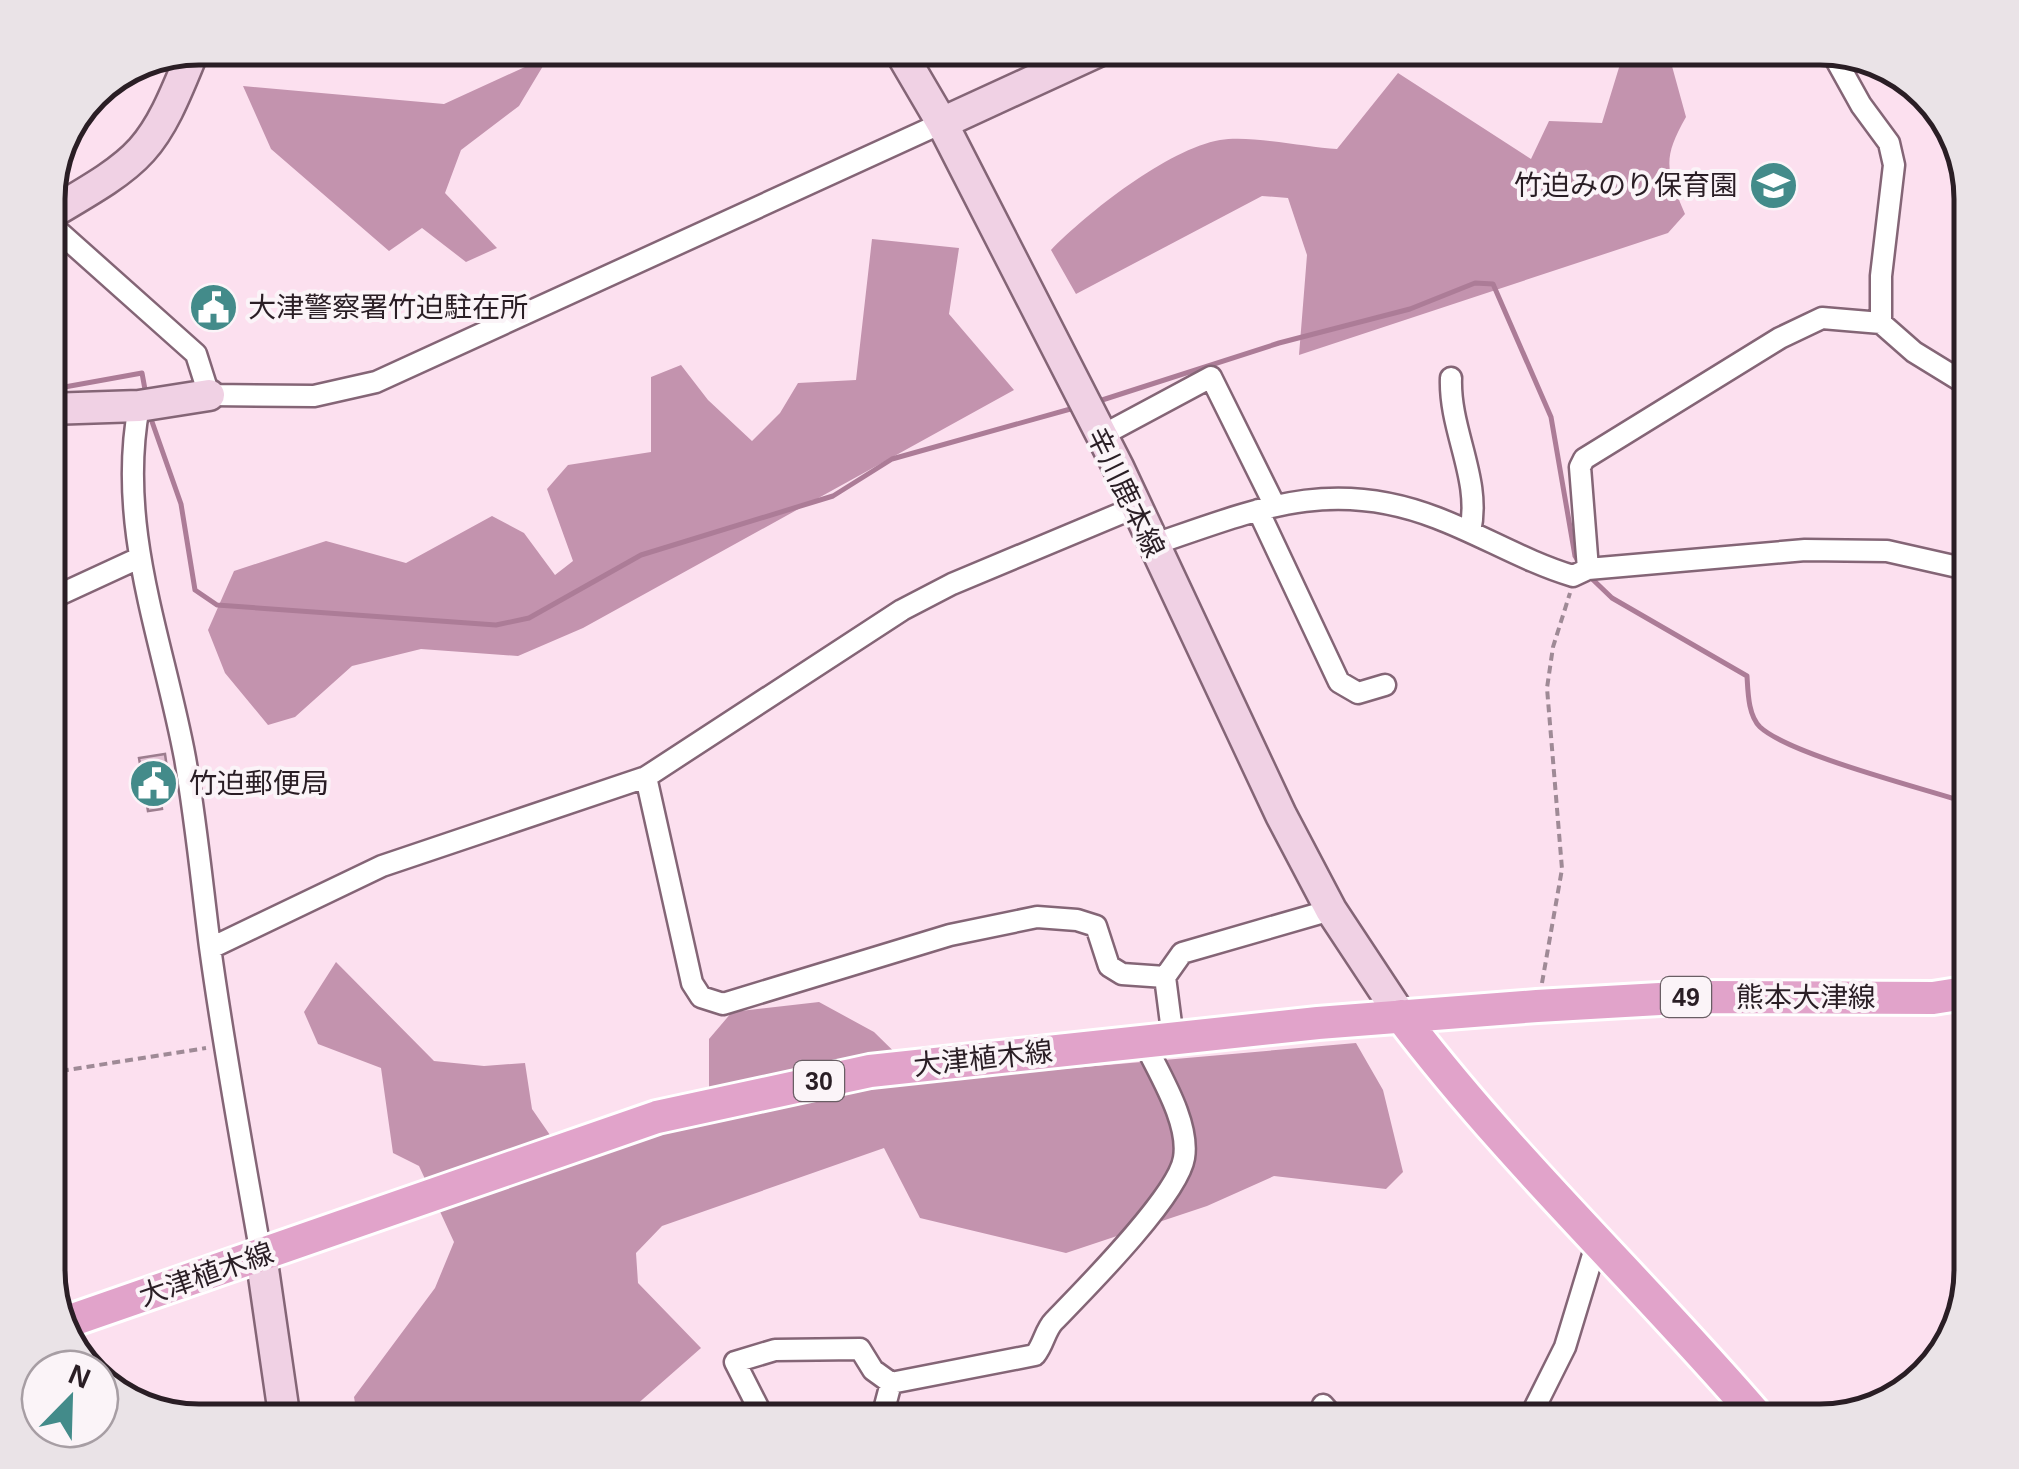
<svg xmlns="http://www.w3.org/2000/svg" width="2019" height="1469" viewBox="0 0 2019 1469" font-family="Helvetica,'Noto Sans JP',sans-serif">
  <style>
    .forest { fill: #c393ae }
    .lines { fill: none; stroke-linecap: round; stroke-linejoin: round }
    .stream { stroke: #ac7c97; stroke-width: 5 }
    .building { fill: #e3c1d4; stroke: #9c7d8e; stroke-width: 2.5 }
    .street-casing { stroke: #846576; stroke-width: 25 }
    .secondary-casing { stroke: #846576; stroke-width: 35 }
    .primary-casing { stroke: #fff; stroke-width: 38 }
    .path { stroke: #9f8a96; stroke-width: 4; stroke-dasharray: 8 5; stroke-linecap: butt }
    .street { stroke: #fff; stroke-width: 20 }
    .secondary { stroke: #f0d1e4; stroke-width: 30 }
    .primary { stroke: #e1a3ca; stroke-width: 32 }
    .labels { text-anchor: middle; stroke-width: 8; stroke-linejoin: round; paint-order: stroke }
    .shield { fill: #fbf4f8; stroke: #695e64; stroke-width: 2.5 }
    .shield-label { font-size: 25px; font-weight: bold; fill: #2a1e25 }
    .poi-label { font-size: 28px; fill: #2a1e25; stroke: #fbf4f8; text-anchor: start }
    .street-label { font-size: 28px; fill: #2a1e25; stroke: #fbf4f8 }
    .rim { fill: none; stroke: #2a1e25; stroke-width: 5 }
  </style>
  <rect width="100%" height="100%" fill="#fce0ef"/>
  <path class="forest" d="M1625,48H1667L1686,117C1662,159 1666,170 1685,214L1668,233L1299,355L1307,255L1288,198L1262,196L1076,294L1051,250C1087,213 1168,149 1220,140C1251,135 1304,147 1337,149L1398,73L1531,159L1549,121L1602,123Z
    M549,56L519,106L461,150L445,193L497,248L466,262L422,228L389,251L271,149L243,86L444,104Z
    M872,239L959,248L949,314L1014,390L583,628L518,656L421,649L352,666L295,717L268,725L225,673L208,630L234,571L326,541L406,563L492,516L524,533L555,575L573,561L547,489L568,465L651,452V377L681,365L708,400L752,441L780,413L798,383L856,380Z
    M336,962L434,1061L484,1066L525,1063L532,1109L570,1164L709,1119V1039L732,1012L819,1002L874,1032L924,1081L1356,1043L1383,1090L1403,1172L1386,1189L1274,1176L1207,1206L1066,1253L920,1218L884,1148L662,1226L636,1253L638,1283L701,1348L618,1421H358L354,1397L435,1288L454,1242L419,1166L393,1153L381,1068L318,1044L304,1012Z"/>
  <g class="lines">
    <path class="stream" d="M48,390L142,373L146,395
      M1099,401L1279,343L1410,309L1475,283L1493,284L1551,417L1575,556L1580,564
      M150,416L181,504L195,590L217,605L496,625L529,618L641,555L833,496L892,459L1074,408
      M1587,574L1612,598L1747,676C1748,692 1748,715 1760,727C1790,755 1926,789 1971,804"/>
  </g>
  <path class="building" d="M165,754L169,782L158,784L162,809L148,811L139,758Z"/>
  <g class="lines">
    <defs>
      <path id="street" d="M1831,51L1861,105L1889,143L1894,165L1881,276V323
        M48,222L196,354L209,395L314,396L376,382L942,123
        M1451,378C1449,431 1482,479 1470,532
        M139,406C116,528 163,640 185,758C196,821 202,884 210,947C224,1050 243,1152 261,1255
        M1101,436L1211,377L1275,506
        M1258,510L1339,682L1358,693L1385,685
        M1152,545C1255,510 1330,476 1437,518C1482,535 1526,562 1573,576L1588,569L1805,550L1887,551L1971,570
        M1588,569L1580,467L1584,459L1780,338L1822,318L1881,323L1914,352L1971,387
        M48,600L139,558
        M646,777L692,983L701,997L723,1004L950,935L1037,917L1077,920L1096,926L1109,966L1122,974L1165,977
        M211,948L382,866L646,777L902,610L952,584L1136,507
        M1173,1039L1165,977L1182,953L1331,910
        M1323,1405L1337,1421
        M765,1421L735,1362L775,1350L860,1349L873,1370L891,1383
        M881,1421L891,1383L1035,1355C1044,1344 1045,1330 1054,1321C1083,1291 1178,1196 1184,1158C1190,1122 1159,1074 1144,1042
        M1528,1421L1565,1347L1596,1245"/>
      <path id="secondary" d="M898,48L942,123
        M1105,48L942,123L1118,467L1281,815L1331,910L1401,1016
        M48,215C145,158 152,154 194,49
        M48,409L139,406L209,395
        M261,1255L285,1421"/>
      <path id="primary" d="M1401,1016C1511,1161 1643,1283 1761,1421
        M61,1324L657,1117L870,1071L1318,1023L1537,1006L1695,997L1933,998L1971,992"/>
    </defs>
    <use href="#street" class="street-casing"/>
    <use href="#secondary" class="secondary-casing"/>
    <use href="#primary" class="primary-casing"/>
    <path class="path" d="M1542,983L1562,869L1547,688L1553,647L1570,593
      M48,1073L206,1048"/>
    <use href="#street" class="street"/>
    <use href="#secondary" class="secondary"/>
    <use href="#primary" class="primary"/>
  </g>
  <defs>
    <symbol id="school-disc" viewBox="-11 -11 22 22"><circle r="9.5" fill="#438b8a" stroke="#fbf4f8"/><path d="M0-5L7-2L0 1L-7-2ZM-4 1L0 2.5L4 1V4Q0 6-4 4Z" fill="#fff"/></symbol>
    <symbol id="civic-disc" viewBox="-11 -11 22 22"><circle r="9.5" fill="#438b8a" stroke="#fbf4f8"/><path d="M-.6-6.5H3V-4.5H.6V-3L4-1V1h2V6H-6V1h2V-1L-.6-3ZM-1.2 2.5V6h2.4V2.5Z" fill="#fff"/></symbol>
  </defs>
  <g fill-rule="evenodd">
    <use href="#school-disc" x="1746" y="158" width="55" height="55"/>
    <use href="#civic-disc" x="186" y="280" width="55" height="55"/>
    <use href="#civic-disc" x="126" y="756" width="55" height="55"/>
  </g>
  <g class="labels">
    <g class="shield">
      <rect x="1661" y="977" width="50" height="40" rx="8"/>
      <rect x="794" y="1061" width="50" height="40" rx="8"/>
    </g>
    <g class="shield-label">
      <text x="1686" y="1006">49</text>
      <text x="819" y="1090">30</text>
    </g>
    <g class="poi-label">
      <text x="1738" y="195" text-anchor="end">竹迫みのり保育園</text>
      <text x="248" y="317">大津警察署竹迫駐在所</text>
      <text x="189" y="793">竹迫郵便局</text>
    </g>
    <g class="street-label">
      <text transform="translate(1126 492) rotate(64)" y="10">辛川鹿本線</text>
      <text x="1806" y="1007">熊本大津線</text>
      <text transform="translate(983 1058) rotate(-6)" y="10">大津植木線</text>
      <text transform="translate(206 1274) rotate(-19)" y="10">大津植木線</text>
    </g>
  </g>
  <path d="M0 0H2019V1469H0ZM199 65H1820A134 134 0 0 1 1954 199V1270A134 134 0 0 1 1820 1404H199A134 134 0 0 1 65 1270V199A134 134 0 0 1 199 65Z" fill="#eae3e7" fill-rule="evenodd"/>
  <path class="rim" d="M199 65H1820A134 134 0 0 1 1954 199V1270A134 134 0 0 1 1820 1404H199A134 134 0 0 1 65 1270V199A134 134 0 0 1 199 65Z"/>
  <g transform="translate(70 1399) rotate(23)"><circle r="48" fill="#fbf4f8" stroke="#a79ea4" stroke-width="2.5"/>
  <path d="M0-8L18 38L0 25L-18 38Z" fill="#438b8a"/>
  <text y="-15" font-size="28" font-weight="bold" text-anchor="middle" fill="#2a1e25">N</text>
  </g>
</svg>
